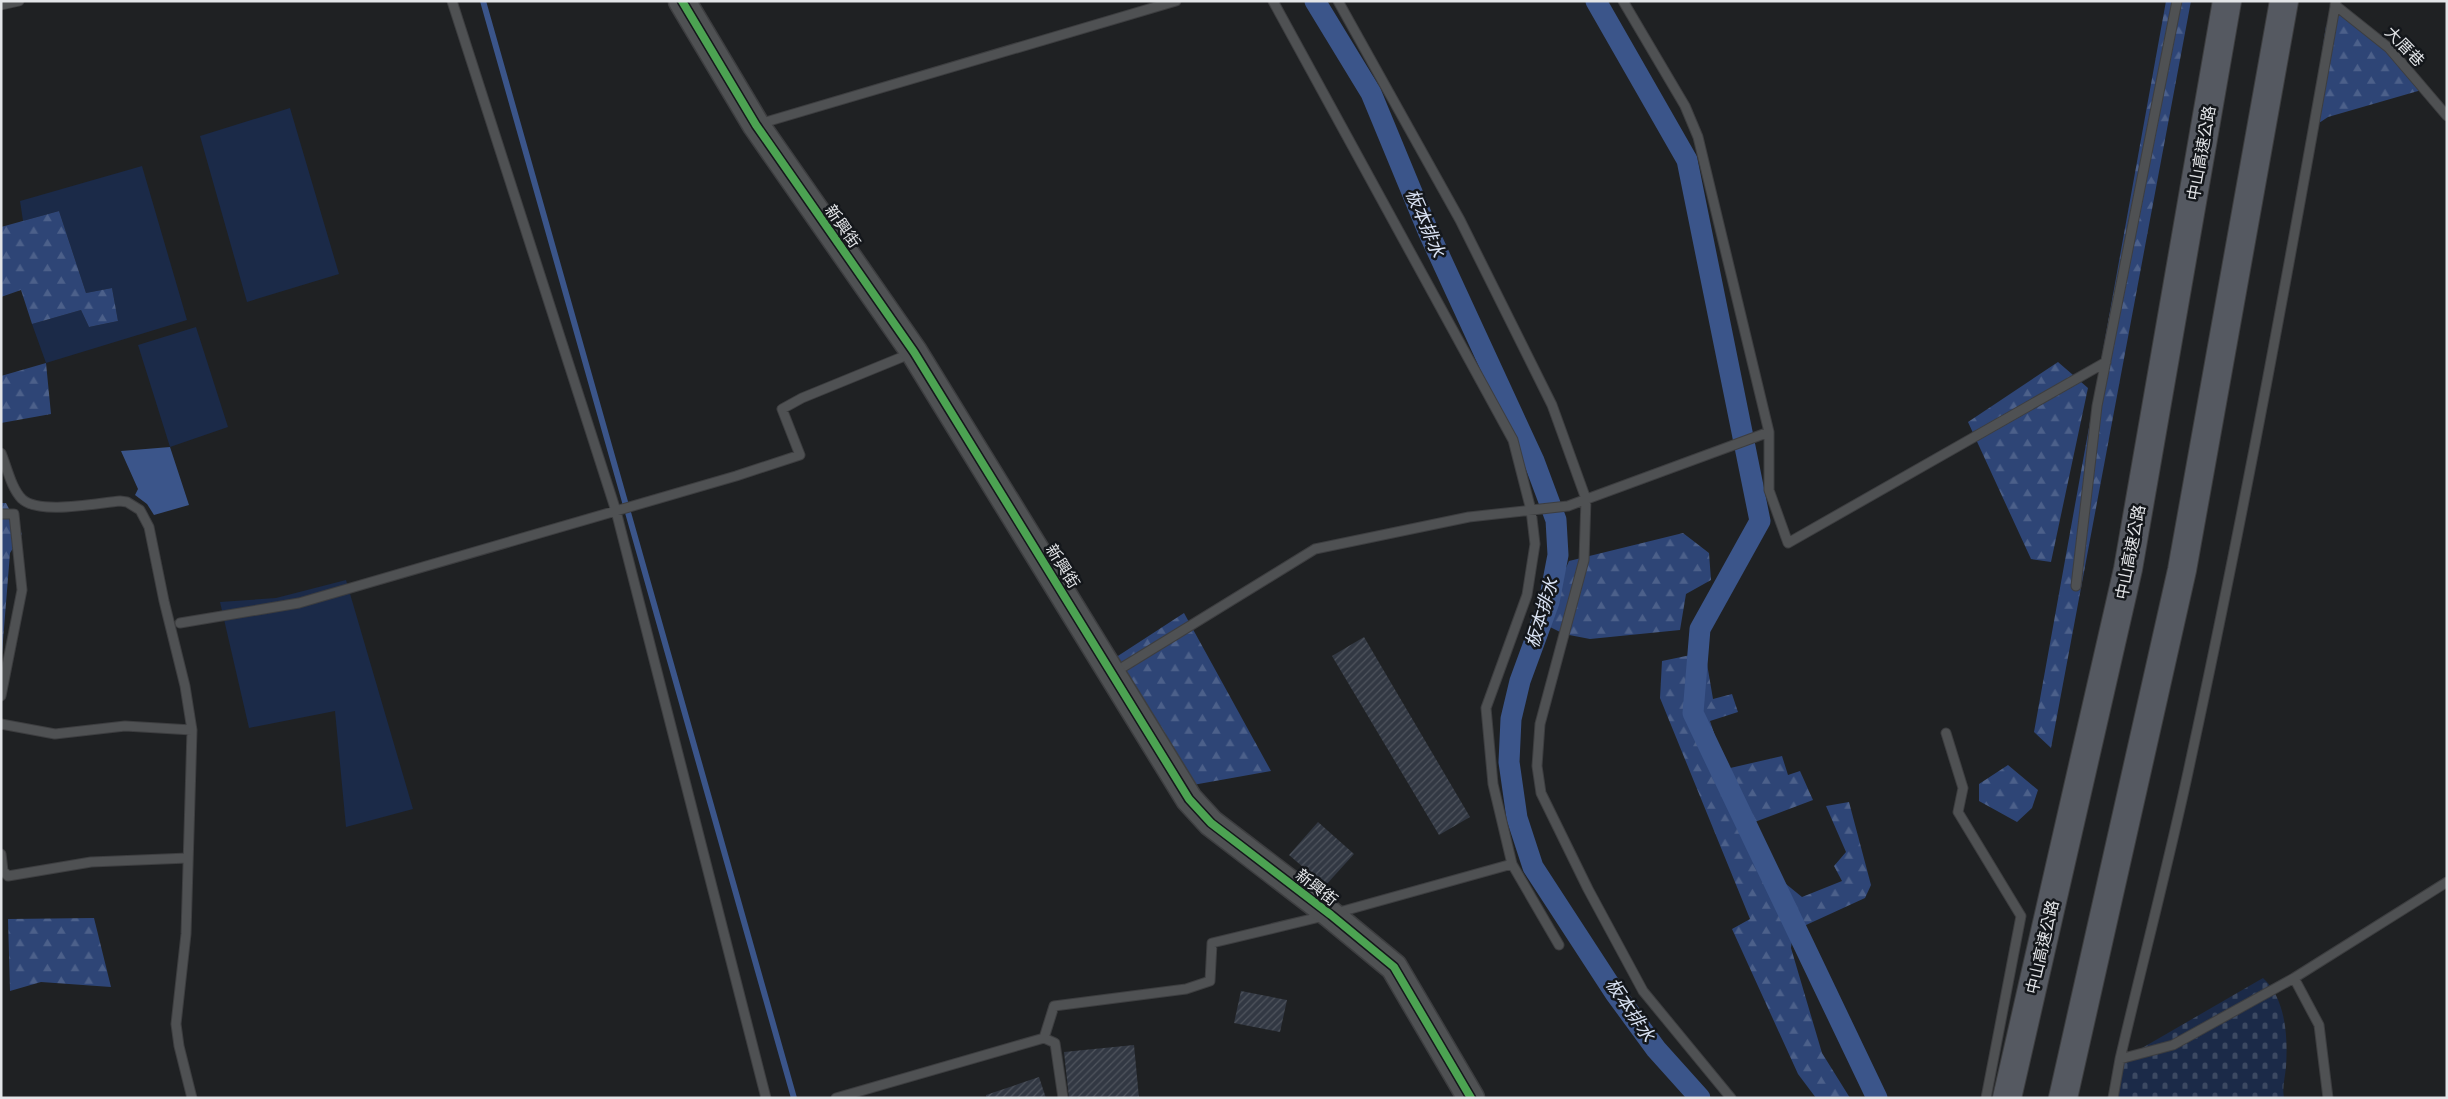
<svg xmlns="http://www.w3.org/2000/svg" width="2448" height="1099" viewBox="0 0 2448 1099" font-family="Cabin,'Noto Sans TC',sans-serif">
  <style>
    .grass { fill: #1b2a48 }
    .forest { fill: url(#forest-firs) }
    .cemetery { fill: url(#cemetery-stones) }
    .water { fill: #3b558a }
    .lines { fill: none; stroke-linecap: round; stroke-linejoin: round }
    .stream { stroke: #3b558a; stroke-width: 6 }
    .canal { stroke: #3b558a; stroke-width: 21 }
    .building { fill: url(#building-hatch) }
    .lane-casing { stroke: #3d3e40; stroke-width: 11 }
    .secondary-casing { stroke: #3d3e40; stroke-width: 29 }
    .highway-casing { stroke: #3d3e40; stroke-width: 30 }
    .lane { stroke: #4f5153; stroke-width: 9 }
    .secondary { stroke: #4f5153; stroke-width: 26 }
    .highway { stroke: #555961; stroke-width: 28 }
    .cycleway-casing { stroke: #14171b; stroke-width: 11 }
    .cycleway { stroke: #4ca352; stroke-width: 8 }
    .labels { text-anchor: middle; stroke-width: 5; stroke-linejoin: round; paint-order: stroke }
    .street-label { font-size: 16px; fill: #e3e5e8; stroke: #14171b }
    .water-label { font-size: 18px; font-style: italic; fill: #d9e2f3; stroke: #14171b }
  </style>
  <defs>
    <pattern id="forest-firs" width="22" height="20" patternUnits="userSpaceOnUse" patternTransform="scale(1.25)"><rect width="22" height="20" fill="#2e4576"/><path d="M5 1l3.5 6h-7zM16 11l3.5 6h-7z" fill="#4c608a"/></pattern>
    <pattern id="cemetery-stones" width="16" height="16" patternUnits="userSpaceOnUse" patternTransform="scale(1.25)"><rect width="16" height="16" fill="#1b2a48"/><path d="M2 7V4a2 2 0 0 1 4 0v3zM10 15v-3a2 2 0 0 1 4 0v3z" fill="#3c4962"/></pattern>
    <pattern id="building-hatch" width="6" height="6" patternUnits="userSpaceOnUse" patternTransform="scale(1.25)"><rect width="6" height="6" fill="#323843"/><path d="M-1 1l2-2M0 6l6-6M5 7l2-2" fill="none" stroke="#50555e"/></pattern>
  </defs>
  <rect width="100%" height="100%" fill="#1f2123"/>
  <path class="grass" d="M290,108L339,274L247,302L200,136Z
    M142,166L187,320L46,363L32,324L81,310L89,327L118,321L112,288L86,293L59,211L23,221L20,201Z
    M196,327L228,427L170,447L138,345Z
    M346,580L413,809L346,827L335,711L249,728L220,602L276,598Z"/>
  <path class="forest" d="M2166,1H2191L2051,748L2034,732Z
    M2339,13L2355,15L2425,89L2328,117L2310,129L2326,26Z
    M59,211L86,293L112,288L118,321L89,327L81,310L32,324L21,290L1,297V227Z
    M2058,362L2088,388L2051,562L2031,559L1968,422Z
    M46,363L51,414L1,423V376Z
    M1,503H6L22,534L10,553L1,666Z
    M1683,533L1709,553L1711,580L1686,594L1680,630L1590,639L1564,634L1542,623L1569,561Z
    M1184,613L1271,771L1176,788L1104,665Z
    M1705,652L1713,699L1732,694L1738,712L1710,721L1726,769L1782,756L1788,775L1800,771L1813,800L1752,823L1775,875L1802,897L1842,881L1834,866L1846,852L1826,806L1849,802L1871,885L1865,898L1793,931L1791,948L1822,1053L1850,1098H1816L1798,1074L1732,929L1750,919L1660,698L1662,661Z
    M2008,765L2038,790L2032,808L2017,822L1979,801V784Z
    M94,918L111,987L41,982L10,991L8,919Z"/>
  <path class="cemetery" d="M2263,978C2286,999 2288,1037 2286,1067C2285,1078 2282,1087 2284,1098H2111L2118,1066L2130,1055Z"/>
  <path class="water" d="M170,447L189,505L154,515L147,504L135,495L138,489L121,451Z"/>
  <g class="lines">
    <path class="stream" d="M483,1L794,1098"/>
    <path class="canal" d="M1315,1L1371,93L1428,231L1534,461L1556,520L1558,555L1549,602L1520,681L1511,719L1509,762L1517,818L1533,867L1615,993L1656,1049L1700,1098
      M1596,1L1687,160L1760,521L1700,629L1693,713L1877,1098"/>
  </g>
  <path class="building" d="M1364,637L1470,817L1439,835L1332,656Z
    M1318,822L1354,854L1325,886L1289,855Z
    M1241,991L1287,1000L1280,1032L1234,1023Z
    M1134,1045L1139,1098H1069L1064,1052Z
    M1039,1077L1046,1098H986V1095Z"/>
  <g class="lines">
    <defs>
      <path id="lane" d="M452,1L616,511L766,1098
        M1273,1L1513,440L1531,510L1535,544L1527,595L1486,708L1493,784L1512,864L1559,945
        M1338,1L1460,220L1552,405L1586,499L1584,560L1540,724L1537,766L1541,793L1588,889L1643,991L1731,1098
        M1623,1L1685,106L1698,137L1769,432
        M1,5L19,1
        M2335,5L2389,48L2447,116
        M759,124L1176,1
        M1,453C7,467 11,488 22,499C39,515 97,503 120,501L127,502L140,510L149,527L164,601L185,686L192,730L186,934L176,1024L179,1046L192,1098
        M1,514H14L22,590L1,696
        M2076,586L2097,406L2177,1
        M180,623L299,603L736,476L800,455L782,409L802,398L912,353
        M1115,672L1315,549L1469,517L1568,506L1769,432V490L1788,543L2106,362
        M1,724L55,734L125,726L192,730
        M1946,733L1963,788L1958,812L2021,916L1986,1098
        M1,854L3,871L8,876L91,862L188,858
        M1336,913L1512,864
        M2294,978L2319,1025L2328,1098
        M1044,1038L1055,1043L1063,1098
        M2120,1059L2173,1045L2294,978L2447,882
        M836,1098L1044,1038L1054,1006L1186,989L1210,981L1212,943L1324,916
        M2113,1098L2120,1059C2143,960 2169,862 2190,763C2245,510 2291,256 2336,1"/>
      <path id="secondary" d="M682,1L756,125L914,352L1189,799L1211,823L1331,915L1394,967L1471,1098"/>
      <path id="highway" d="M2007,1098L2128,569L2227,1
        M2063,1098L2182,570L2284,1"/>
    </defs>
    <use href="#lane" class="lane-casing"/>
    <use href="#secondary" class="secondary-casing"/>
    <use href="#highway" class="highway-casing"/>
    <use href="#lane" class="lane"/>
    <use href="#secondary" class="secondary"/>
    <use href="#highway" class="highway"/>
    <defs>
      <path id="cycleway" d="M682,1L756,125L914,352L1189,799L1211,823L1331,915L1394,967L1471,1098"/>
    </defs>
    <use href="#cycleway" class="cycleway-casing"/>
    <use href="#cycleway" class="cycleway"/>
  </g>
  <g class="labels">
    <g class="street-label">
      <text transform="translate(2405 46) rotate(46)" y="6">大厝巷</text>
      <text transform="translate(2201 153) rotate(-80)" y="6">中山高速公路</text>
      <text transform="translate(843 226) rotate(55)" y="6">新興街</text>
      <text transform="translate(2130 552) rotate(-79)" y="6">中山高速公路</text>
      <text transform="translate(1063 566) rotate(58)" y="6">新興街</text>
      <text transform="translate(1317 887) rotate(38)" y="6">新興街</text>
      <text transform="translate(2042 947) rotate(-77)" y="6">中山高速公路</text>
    </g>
    <g class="water-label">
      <text transform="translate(1425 223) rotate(67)" y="6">板本排水</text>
      <text transform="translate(1542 613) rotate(-73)" y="6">板本排水</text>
      <text transform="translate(1630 1010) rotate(56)" y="6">板本排水</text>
    </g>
  </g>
  <rect width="2448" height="1099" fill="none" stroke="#e3e5e8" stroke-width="5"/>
</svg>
